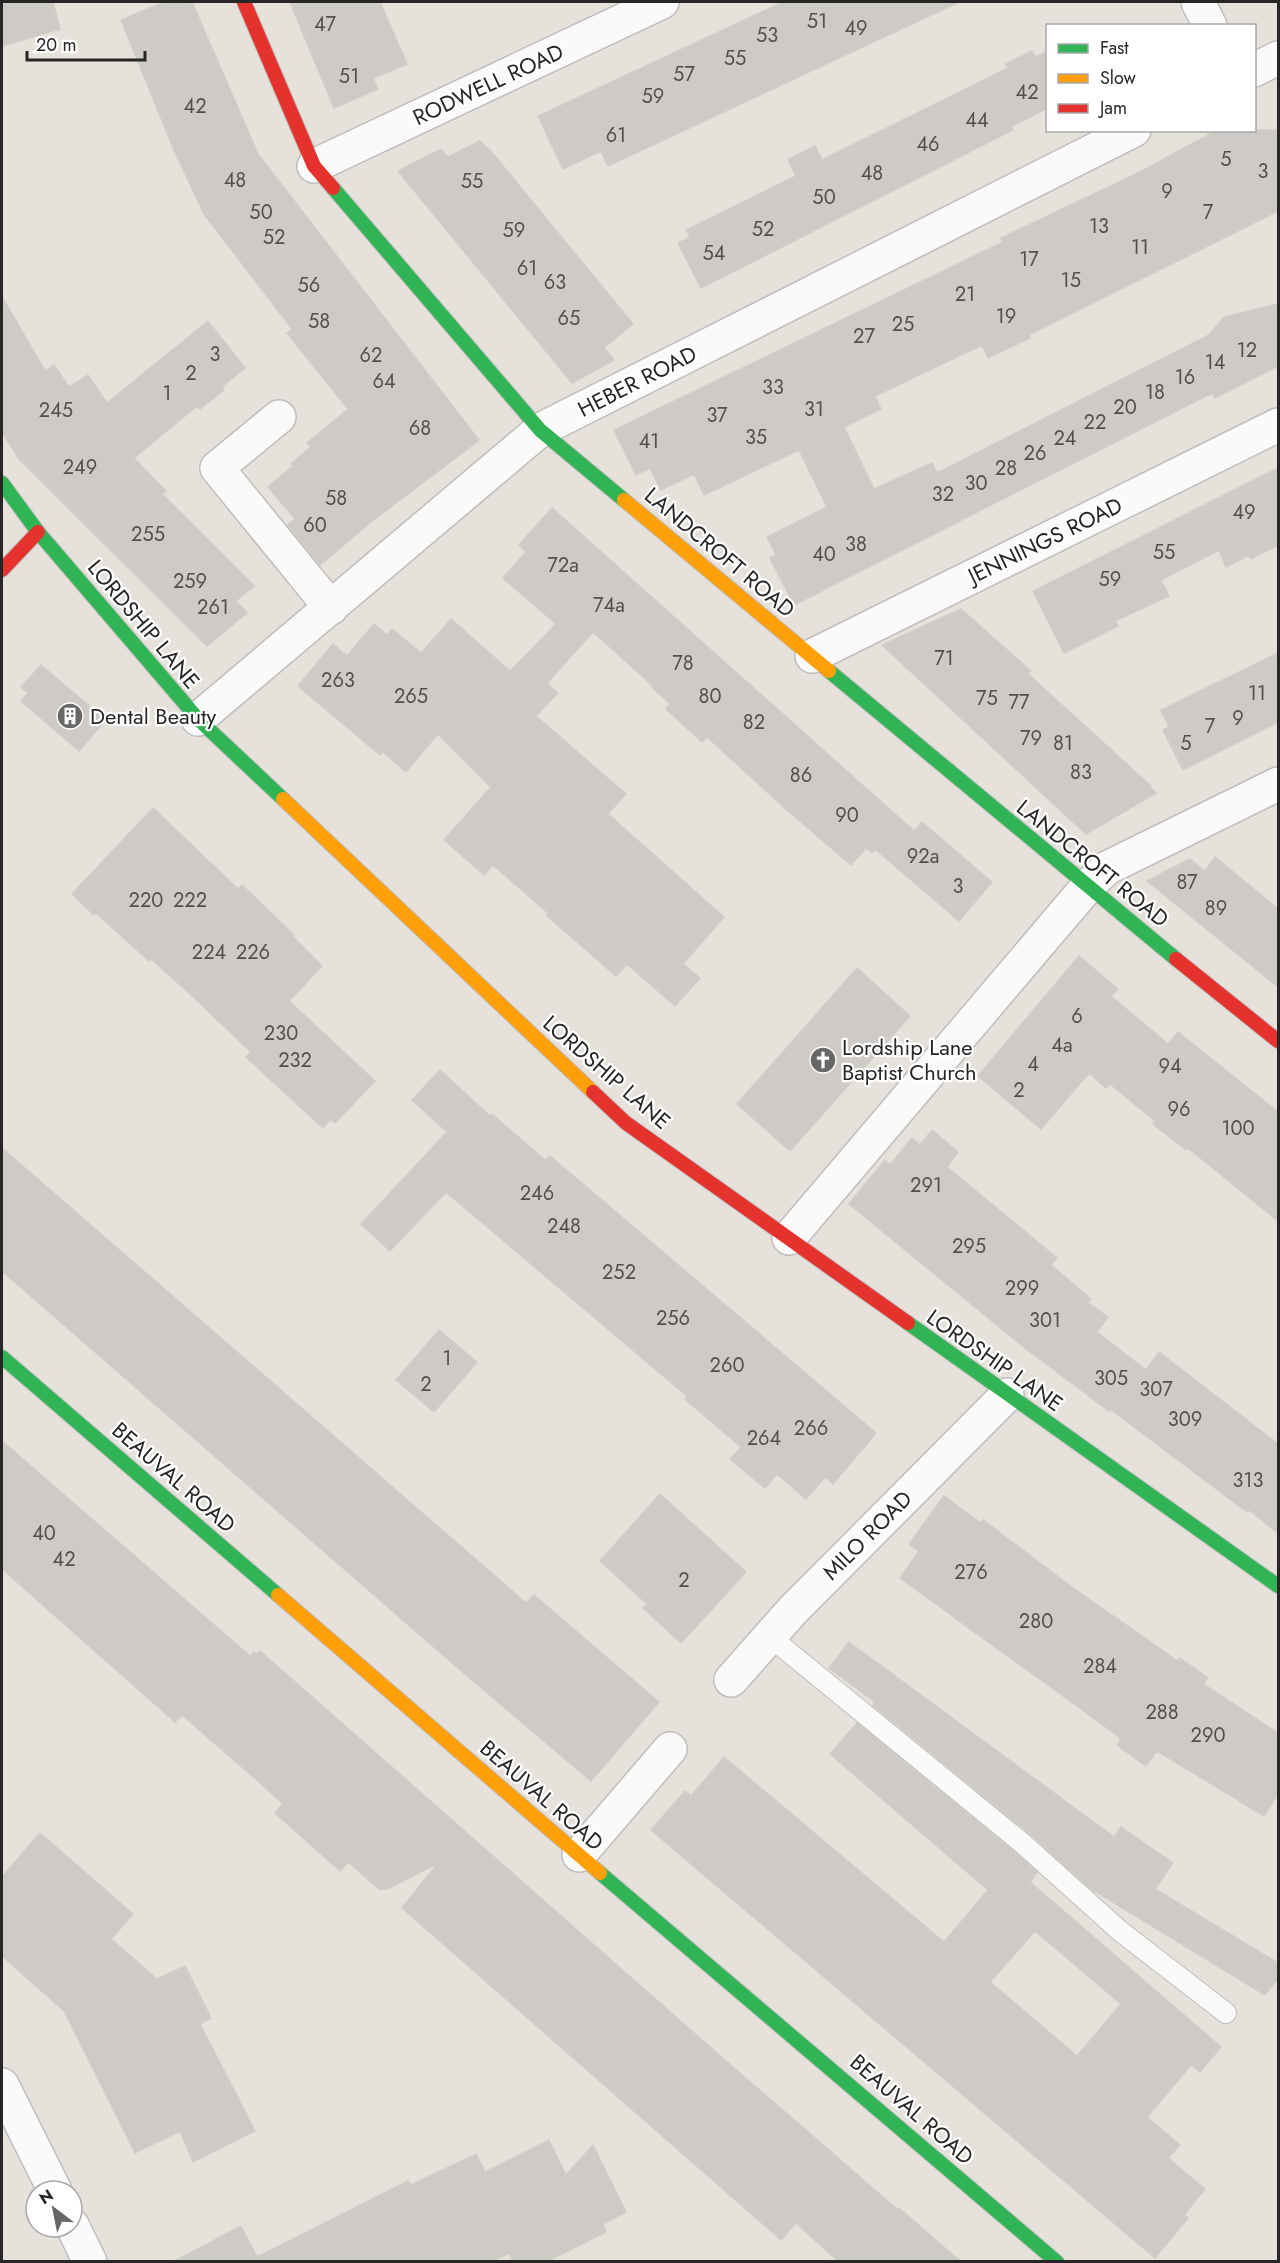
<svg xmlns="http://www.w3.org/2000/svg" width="1280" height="2263" viewBox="0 0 1280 2263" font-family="Jost,sans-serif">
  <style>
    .building { fill: #cecbc7; stroke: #d0cdc7; stroke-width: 1.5; fill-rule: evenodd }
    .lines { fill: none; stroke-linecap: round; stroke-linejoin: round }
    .lane-casing { stroke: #bfbdbd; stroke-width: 22 }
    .street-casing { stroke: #bfbdbd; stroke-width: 36 }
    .fast-casing { stroke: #bfbdbd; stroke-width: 16 }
    .slow-casing { stroke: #bfbdbd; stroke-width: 16 }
    .jam-casing { stroke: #bfbdbd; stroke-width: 16 }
    .lane { stroke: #fbfafa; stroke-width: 20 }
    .street { stroke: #fbfafa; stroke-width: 33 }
    .fast { stroke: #30b455; stroke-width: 14 }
    .slow { stroke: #ff9f0a; stroke-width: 14 }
    .jam { stroke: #e5322d; stroke-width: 14 }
    .labels { text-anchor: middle; stroke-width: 4.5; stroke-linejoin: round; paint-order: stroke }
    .number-label { font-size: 20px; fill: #51504f }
    .street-label { font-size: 22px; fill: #262626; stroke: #fff }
    .poi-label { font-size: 22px; fill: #262626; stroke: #fff; text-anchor: start }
  </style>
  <rect width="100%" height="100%" fill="#e6e1db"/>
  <path class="building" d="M2,2H53L60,29L2,46Z
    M164,2H192L258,154L479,440L371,522L320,565L288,525L295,519L268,487L293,466L291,464L311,447L307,443L348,409L287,333L292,329L204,214L174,150L121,20Z
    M290,2H380L407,64L373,78L378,89L334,108Z
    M783,2H959L608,166L601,151L563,169L538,116Z
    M1032,51L1036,57L1047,51V108L1011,127L1013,130L701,288L678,243L690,237L686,230L796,176L788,159L815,146L822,160L1008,68L1006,64Z
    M1217,130H1278V211L1029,335L1030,338L988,358L982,345L875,396L881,409L844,427L874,489L932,463L937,473L1209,335L1224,317L1278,304V366L1215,398L1212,393L794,605L770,558L776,555L767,537L827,507L799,450L704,495L694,474L661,490L650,468L636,475L614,430L1003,242L1001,238L1140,172Z
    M480,141L490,150L633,324L604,348L614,360L572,383L398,171L441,149L448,157Z
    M2,297L45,371L54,365L69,387L88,375L107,403L208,321L245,368L222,387L224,390L200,409L197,406L134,458L166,491L162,494L254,586L236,601L247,613L207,646L19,459L2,432Z
    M1278,468V545L1251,559L1249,555L1226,567L1219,550L1188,566L1161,580L1169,596L1115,621L1118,626L1064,653L1033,591Z
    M552,508L914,831L922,822L992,882L959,921L875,849L872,853L866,848L851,865L787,810L707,737L702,742L666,709L670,704L652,687L653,686L593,632L547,683L558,693L536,716L626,794L608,814L724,917L683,964L700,978L675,1006L627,964L616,976L546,915L548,913L493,865L484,875L444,840L491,787L438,734L406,772L382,751L380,755L298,686L333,644L347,656L374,624L387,635L392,629L421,653L451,619L510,671L556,624L503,578L526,552L519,545Z
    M961,609L1031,671L1027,673L1151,786L1150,787L1156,793L1086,834L882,645Z
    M1278,653V722L1183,770L1163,730L1169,727L1161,710Z
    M41,665L106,720L79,751L21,701L28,693L21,687Z
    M153,808L238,889L242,885L294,935L292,936L322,966L289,1001L375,1081L335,1123L331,1119L323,1128L246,1057L251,1052L189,993L151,959L149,961L96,913L94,915L72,894Z
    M1215,857L1278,909V987L1147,881L1190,859L1205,871Z
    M1079,956L1118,989L1111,996L1168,1044L1178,1032L1278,1112V1221L1188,1148L1186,1150L1153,1124L1155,1121L1110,1084L1106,1088L1089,1073L1041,1129L978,1076Z
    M857,968L910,1016L790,1151L737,1104Z
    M440,1070L490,1116L492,1114L545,1160L550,1156L876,1433L833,1484L825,1477L806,1499L777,1474L765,1488L730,1459L741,1447L685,1399L687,1396L446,1192L390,1251L361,1224L447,1132L412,1100Z
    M932,1130L958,1152L947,1167L1057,1258L1051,1265L1091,1299L1088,1303L1108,1317L1097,1332L1146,1370L1159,1352L1278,1444V1533L1249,1510L1247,1512L1110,1409L1109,1411L1025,1348L849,1204L885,1160L890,1165L912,1138L920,1145Z
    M2,1148L526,1603L534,1595L659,1702L591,1781L459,1669L2,1271Z
    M439,1330L477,1362L434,1412L396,1380Z
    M2,1441L250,1656L254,1652L257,1654L260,1651L718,2054L897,2209L899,2208L961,2262H839L796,2223L781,2240L402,1908L438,1863L388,1889H379L348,1862L340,1871L275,1813L283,1804L258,1781L182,1715L175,1722L2,1569Z
    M660,1494L746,1572L681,1643L643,1608L647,1604L600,1561Z
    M944,1496L981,1523L983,1520L1076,1590L1178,1661L1180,1658L1208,1678L1203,1684L1278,1733V1794L1264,1816L1157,1751L1146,1766L1117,1745L1121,1739L1114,1733L900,1578L919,1551L909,1544Z
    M849,1642L1114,1837L1121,1827L1173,1863L1155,1889L1278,1963V1978L1265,1995L1091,1889L1029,1833L873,1705L875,1702L829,1668Z
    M857,1723L1013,1851L1037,1872L1030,1882L1221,2047L1200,2072L1191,2065L1147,2117L1180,2145L1168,2158L1205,2189L1184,2215L1188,2218L1155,2258L651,1830L685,1791L691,1796L724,1757L944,1942L988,1890L830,1754ZM1035,1931L1121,2004L1077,2056L990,1982Z
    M40,1833L133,1914L111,1939L157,1979L185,1966L211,2018L200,2024L255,2131L193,2162L180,2131L135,2153L64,2011L2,1956V1877Z
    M549,2140L566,2175L593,2145L626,2212L603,2224L606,2232L546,2262H513L509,2253L490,2262H173L241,2226L257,2257L408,2181L411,2185L476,2154L485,2172Z"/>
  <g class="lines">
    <defs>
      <path id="lane" d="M769,1636L1021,1842L1120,1931L1226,2013"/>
      <path id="street" d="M1198,2L1210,26
        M1254,70L1278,58
        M314,166L662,2
        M279,417L217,468L331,608
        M812,656L1278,425
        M198,719L540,430L1134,130
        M789,1238L1087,887L1107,868L1278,784
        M731,1680L793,1610L1007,1395
        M579,1855L670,1749
        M2,2085L55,2191
        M72,2225L90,2262"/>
      <path id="fast" d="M333,188L540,430L624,500
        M2,483L38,532L198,719L283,799
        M829,671L1176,959
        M908,1323L1278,1586
        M2,1357L278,1595
        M600,1873L1057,2262"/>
      <path id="slow" d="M624,500L829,671
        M283,799L593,1092
        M278,1595L600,1873"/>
      <path id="jam" d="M244,2L314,166L333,188
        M2,570L38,532
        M1176,959L1278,1041
        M593,1092L626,1123L908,1323"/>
    </defs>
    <use href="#lane" class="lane-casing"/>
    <use href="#street" class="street-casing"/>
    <use href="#fast" class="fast-casing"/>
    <use href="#slow" class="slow-casing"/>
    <use href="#jam" class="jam-casing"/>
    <use href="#lane" class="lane"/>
    <use href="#street" class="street"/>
    <use href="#fast" class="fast"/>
    <use href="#slow" class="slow"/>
    <use href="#jam" class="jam"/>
  </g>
  <defs>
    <symbol id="building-disc" viewBox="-11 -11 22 22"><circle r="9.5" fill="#696765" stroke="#fff"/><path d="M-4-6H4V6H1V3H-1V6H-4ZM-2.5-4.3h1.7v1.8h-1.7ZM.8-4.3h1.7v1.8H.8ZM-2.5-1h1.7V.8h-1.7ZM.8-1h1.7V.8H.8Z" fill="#fff"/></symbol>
    <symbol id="church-disc" viewBox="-11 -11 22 22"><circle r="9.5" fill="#696765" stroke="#fff"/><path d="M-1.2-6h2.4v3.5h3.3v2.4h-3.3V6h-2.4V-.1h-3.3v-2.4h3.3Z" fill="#fff"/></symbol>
  </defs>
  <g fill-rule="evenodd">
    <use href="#building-disc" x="55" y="701" width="30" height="30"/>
    <use href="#church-disc" x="808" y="1045" width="30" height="30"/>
  </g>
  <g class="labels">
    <g class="number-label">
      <text x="817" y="28">51</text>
      <text x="325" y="31">47</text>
      <text x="856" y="35">49</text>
      <text x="767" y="42">53</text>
      <text x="735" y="65">55</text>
      <text x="684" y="81">57</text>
      <text x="349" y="83">51</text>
      <text x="1027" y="99">42</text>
      <text x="653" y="103">59</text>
      <text x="195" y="113">42</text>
      <text x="977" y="127">44</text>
      <text x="616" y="142">61</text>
      <text x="928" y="151">46</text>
      <text x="1226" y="166">5</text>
      <text x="1263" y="178">3</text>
      <text x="872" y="180">48</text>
      <text x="235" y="187">48</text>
      <text x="472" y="188">55</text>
      <text x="1167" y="198">9</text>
      <text x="824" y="204">50</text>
      <text x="261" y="219">50</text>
      <text x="1208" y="219">7</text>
      <text x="1099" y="233">13</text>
      <text x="763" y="236">52</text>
      <text x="514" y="237">59</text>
      <text x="274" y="244">52</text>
      <text x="1140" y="254">11</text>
      <text x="714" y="260">54</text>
      <text x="1029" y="266">17</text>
      <text x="527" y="275">61</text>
      <text x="1071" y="287">15</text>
      <text x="555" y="289">63</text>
      <text x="309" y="292">56</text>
      <text x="965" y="301">21</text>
      <text x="1006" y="323">19</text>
      <text x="569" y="325">65</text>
      <text x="319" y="328">58</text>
      <text x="903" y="331">25</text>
      <text x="864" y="343">27</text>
      <text x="1247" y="357">12</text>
      <text x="215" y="361">3</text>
      <text x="371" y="362">62</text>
      <text x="1215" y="369">14</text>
      <text x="191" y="380">2</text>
      <text x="1185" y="384">16</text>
      <text x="384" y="388">64</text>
      <text x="773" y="394">33</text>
      <text x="1155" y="399">18</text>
      <text x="167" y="400">1</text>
      <text x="1125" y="414">20</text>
      <text x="814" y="416">31</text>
      <text x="56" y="417">245</text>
      <text x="717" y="422">37</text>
      <text x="1095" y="429">22</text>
      <text x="420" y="435">68</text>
      <text x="756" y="444">35</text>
      <text x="1065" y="445">24</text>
      <text x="649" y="448">41</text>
      <text x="1035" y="460">26</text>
      <text x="80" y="474">249</text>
      <text x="1006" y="475">28</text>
      <text x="976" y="490">30</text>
      <text x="943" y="501">32</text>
      <text x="336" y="505">58</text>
      <text x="1244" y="519">49</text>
      <text x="315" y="532">60</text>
      <text x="148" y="541">255</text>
      <text x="856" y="551">38</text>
      <text x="1164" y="559">55</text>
      <text x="824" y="561">40</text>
      <text x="563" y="572">72a</text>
      <text x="1110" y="586">59</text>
      <text x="190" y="588">259</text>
      <text x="609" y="612">74a</text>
      <text x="213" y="614">261</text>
      <text x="944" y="665">71</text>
      <text x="683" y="670">78</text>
      <text x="338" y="687">263</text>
      <text x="1257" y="700">11</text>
      <text x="411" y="703">265</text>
      <text x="710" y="703">80</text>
      <text x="987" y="705">75</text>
      <text x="1019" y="709">77</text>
      <text x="1238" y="725">9</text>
      <text x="754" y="729">82</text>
      <text x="1210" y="733">7</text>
      <text x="1031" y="745">79</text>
      <text x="1063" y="750">81</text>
      <text x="1186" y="750">5</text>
      <text x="1081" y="779">83</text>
      <text x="801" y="782">86</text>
      <text x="847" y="822">90</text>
      <text x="923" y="863">92a</text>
      <text x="1187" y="889">87</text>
      <text x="958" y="893">3</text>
      <text x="146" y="907">220</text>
      <text x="190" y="907">222</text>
      <text x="1216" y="915">89</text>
      <text x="209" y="959">224</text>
      <text x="253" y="959">226</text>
      <text x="1077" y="1023">6</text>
      <text x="281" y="1040">230</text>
      <text x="1062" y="1052">4a</text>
      <text x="295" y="1067">232</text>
      <text x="1033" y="1071">4</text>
      <text x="1170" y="1073">94</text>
      <text x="1019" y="1097">2</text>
      <text x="1179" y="1116">96</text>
      <text x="1238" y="1135">100</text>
      <text x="926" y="1192">291</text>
      <text x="537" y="1200">246</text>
      <text x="564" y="1233">248</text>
      <text x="969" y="1253">295</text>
      <text x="619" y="1279">252</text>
      <text x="1022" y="1295">299</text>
      <text x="673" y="1325">256</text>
      <text x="1045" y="1327">301</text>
      <text x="447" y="1365">1</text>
      <text x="727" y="1372">260</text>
      <text x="1111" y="1385">305</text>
      <text x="426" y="1391">2</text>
      <text x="1156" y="1396">307</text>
      <text x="1185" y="1426">309</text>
      <text x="811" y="1435">266</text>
      <text x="764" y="1445">264</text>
      <text x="1248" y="1487">313</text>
      <text x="44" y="1540">40</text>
      <text x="64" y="1566">42</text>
      <text x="971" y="1579">276</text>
      <text x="684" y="1587">2</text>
      <text x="1036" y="1628">280</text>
      <text x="1100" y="1673">284</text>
      <text x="1162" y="1719">288</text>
      <text x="1208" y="1742">290</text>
    </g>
    <g class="street-label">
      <text transform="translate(488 84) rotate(-25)" y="8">RODWELL ROAD</text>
      <text transform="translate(637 381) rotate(-27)" y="8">HEBER ROAD</text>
      <text transform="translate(1045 540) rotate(-26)" y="8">JENNINGS ROAD</text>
      <text transform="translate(720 552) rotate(40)" y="8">LANDCROFT ROAD</text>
      <text transform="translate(144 624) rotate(50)" y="8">LORDSHIP LANE</text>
      <text transform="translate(1093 863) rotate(39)" y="8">LANDCROFT ROAD</text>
      <text transform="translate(607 1072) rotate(41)" y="8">LORDSHIP LANE</text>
      <text transform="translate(995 1360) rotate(35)" y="8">LORDSHIP LANE</text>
      <text transform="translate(174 1477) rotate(41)" y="8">BEAUVAL ROAD</text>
      <text transform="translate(867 1535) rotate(-45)" y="8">MILO ROAD</text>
      <text transform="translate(542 1795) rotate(41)" y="8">BEAUVAL ROAD</text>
      <text transform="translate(912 2109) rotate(41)" y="8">BEAUVAL ROAD</text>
    </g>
    <g class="poi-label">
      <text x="90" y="724">Dental Beauty</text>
      <text x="842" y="1055">Lordship Lane<tspan x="842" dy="25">Baptist Church</tspan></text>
    </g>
  </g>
  <rect width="1280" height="2263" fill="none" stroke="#262626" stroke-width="6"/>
  <rect x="1046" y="24" width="210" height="108" fill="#ffffff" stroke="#a8a8a8" stroke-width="1.5"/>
  <rect x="1058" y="44" width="30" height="9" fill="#30b455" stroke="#a8a8a8" stroke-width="1.5"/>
  <text x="1100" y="54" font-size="18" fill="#262626">Fast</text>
  <rect x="1058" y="74" width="30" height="9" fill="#ff9f0a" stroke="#a8a8a8" stroke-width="1.5"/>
  <text x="1100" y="84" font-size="18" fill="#262626">Slow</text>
  <rect x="1058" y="104" width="30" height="9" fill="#e5322d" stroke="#a8a8a8" stroke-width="1.5"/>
  <text x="1100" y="114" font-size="18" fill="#262626">Jam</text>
  <g transform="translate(54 2209) rotate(328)"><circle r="28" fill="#ffffff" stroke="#a8a8a8" stroke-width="1.5"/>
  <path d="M0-4.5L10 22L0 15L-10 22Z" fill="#696765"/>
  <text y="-9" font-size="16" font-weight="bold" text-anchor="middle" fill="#262626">N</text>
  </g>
  <path d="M27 51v9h118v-9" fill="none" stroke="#262626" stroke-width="3"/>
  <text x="36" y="51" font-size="18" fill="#262626" stroke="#ffffff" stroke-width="4.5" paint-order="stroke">20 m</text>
</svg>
